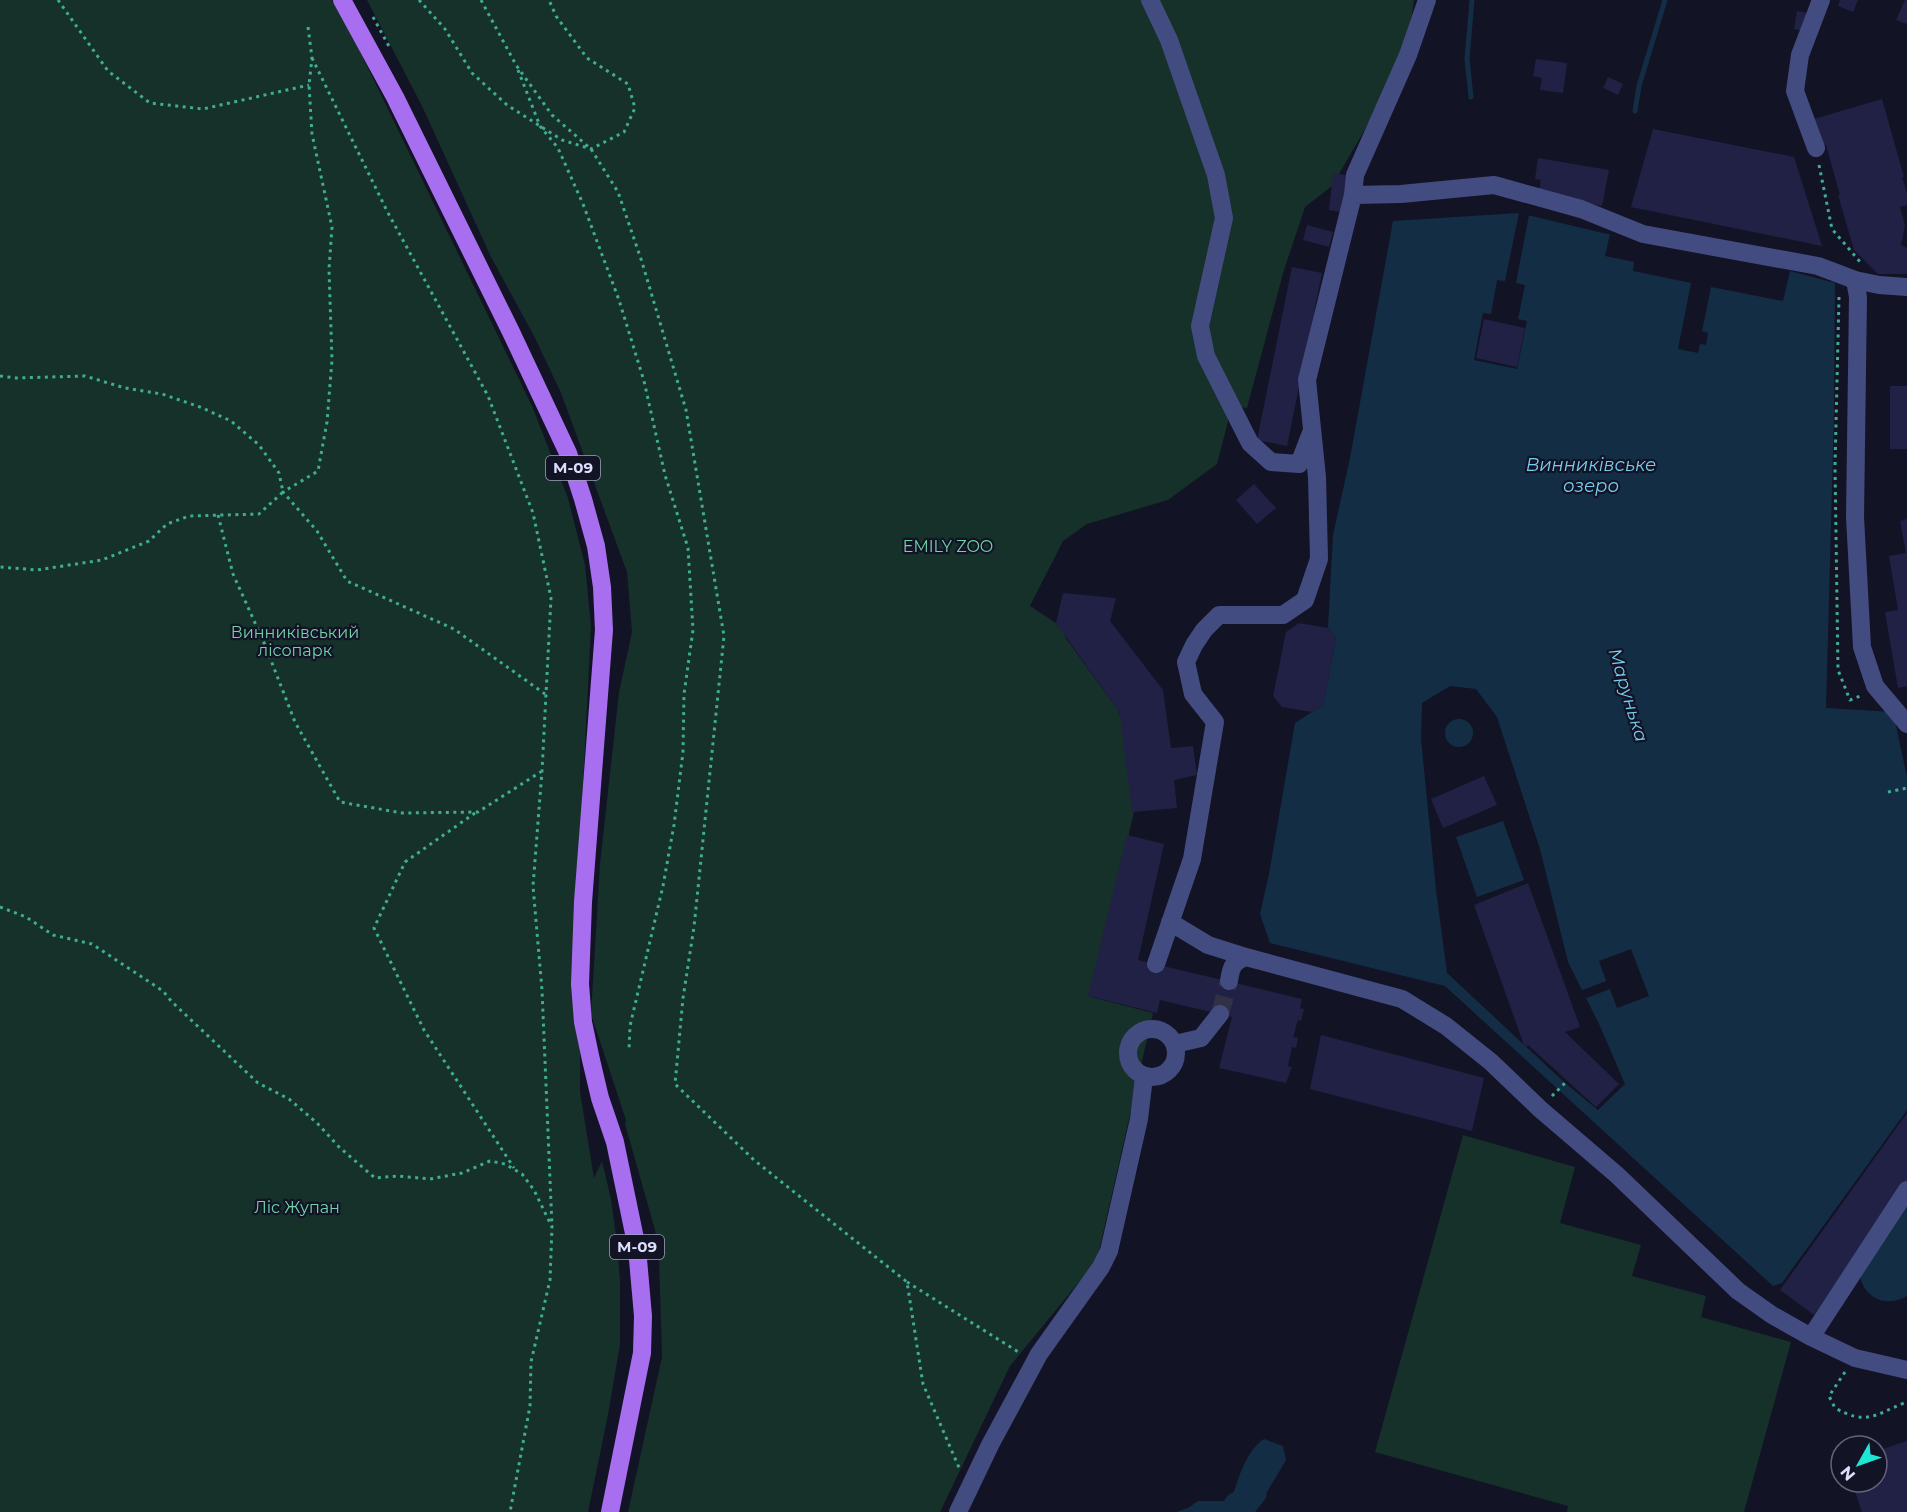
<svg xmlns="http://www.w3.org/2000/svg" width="1907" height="1512" viewBox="0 0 1907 1512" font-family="Montserrat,sans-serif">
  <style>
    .green { fill: #16302a }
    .water { fill: #132e44; fill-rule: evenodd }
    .pier { fill: #131326 }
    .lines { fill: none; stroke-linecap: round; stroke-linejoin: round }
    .stream { stroke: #132e44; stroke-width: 5 }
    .building { fill: #212145 }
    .minor-tunnel { stroke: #313146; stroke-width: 18; stroke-dasharray: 18 9; stroke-linecap: butt }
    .path { stroke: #3ead92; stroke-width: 3; stroke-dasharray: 3 4.5; stroke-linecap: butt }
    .minor { stroke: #434c80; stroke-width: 18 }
    .major { stroke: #a76fef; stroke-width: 18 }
    .labels { text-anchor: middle; stroke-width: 4.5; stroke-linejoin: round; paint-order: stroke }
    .shield { fill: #131326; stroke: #a0a1bb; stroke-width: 1.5 }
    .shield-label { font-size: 15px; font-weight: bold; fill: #dcdefb }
    .park-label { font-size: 16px; fill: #6fd4a8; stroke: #131326 }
    .water-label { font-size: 18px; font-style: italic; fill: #75cef0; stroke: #131326 }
  </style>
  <rect width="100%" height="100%" fill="#131326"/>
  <path class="green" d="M0,0H332L354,39L532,406L568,498L585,565L591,626L580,847V1092L594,1178L602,1161L611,1199L617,1243L620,1280V1344L608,1415L588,1512H0Z
    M367,0H1414L1412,15L1393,81L1332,186L1305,207L1284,270L1247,408L1232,406L1217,464L1168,500L1087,524L1063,541L1030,606L1056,623L1066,636L1065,637L1118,710L1124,730L1134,812L1091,997L1153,1013L1097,1260L1010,1366L940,1512H628L662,1357L659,1259L655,1230L625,1124L626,1120L591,1014L600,864L619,692L632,632L627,572L561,393L535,338L491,257L422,106Z
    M1463,1135L1575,1167L1560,1223L1641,1245L1632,1276L1706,1296L1701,1317L1791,1342L1744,1512H1567L1568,1506L1375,1452Z"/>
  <path class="water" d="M1519,213L1603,233L1790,271L1835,283L1834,413L1826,708L1893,712L1907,777V1110L1782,1283L1773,1286L1445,986L1270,943L1260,914L1269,874L1295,723L1323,705L1336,638L1328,628L1333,535L1350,458L1393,221ZM1450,686L1476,689L1497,717L1540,849L1568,962L1600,1026L1625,1084L1598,1110L1565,1083L1447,973L1436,890L1421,739L1422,703Z
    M1445 733a14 14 0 1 1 28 0a14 14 0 1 1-28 0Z
    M1503,821L1524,880L1477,897L1456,837Z
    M1907,1198V1296C1887,1308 1866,1299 1860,1277Z
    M1264,1439L1283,1446L1286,1460L1267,1492L1266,1498L1255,1512H1176L1188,1508L1198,1501H1224L1228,1495L1234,1492C1239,1475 1248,1449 1264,1439Z"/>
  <path class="pier" d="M1519,213L1529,215L1516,283L1525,285L1518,319L1527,321L1517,369L1474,360L1483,313L1491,314L1497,280L1505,281Z
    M1610,234L1790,271L1783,301L1711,287L1702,331L1708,333L1706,345L1700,344L1698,353L1678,349L1691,283L1633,271L1634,262L1605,256Z
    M1631,949L1649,996L1617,1008L1610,989L1584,999L1580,991L1606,981L1599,961Z"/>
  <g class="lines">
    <path class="stream" d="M1471,97L1467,59L1472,0
      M1635,111L1639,86L1665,0"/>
  </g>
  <path class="building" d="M1840,0H1858L1853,12L1838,6Z
    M1905,0H1907V24L1896,20Z
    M1797,11L1807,13L1804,31L1794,29Z
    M1536,59L1567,63L1563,93L1540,90L1542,78L1533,76Z
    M1608,77L1623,84L1618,95L1603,88Z
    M1882,99L1904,177H1902L1907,193V205L1900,207L1905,225L1901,245L1907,248V274H1878L1854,250L1838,195H1840L1826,145H1822L1814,119Z
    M1653,129L1794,157L1822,246L1631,207Z
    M1538,158L1609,170L1602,206L1538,195L1541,180L1535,179Z
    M1333,173L1351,176L1346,213L1329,210Z
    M1307,225L1333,232L1329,247L1303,240Z
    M1292,267L1322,273L1287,446L1257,440Z
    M1484,319L1525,328L1517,367L1476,358Z
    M1890,386H1907V449H1890Z
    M1254,484L1276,508L1257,524L1236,500Z
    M1907,519V686L1898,688L1885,612L1898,610L1889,556L1906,553L1900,521Z
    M1063,593L1116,598L1110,621L1163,690L1171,748L1193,746L1197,775L1174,780L1177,808L1132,812L1120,716L1118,710L1056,623Z
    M1299,623L1328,628L1336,638L1323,705L1312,712L1282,707L1273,696L1286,632Z
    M1484,776L1497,805L1443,828L1431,799Z
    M1127,835L1164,844L1138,960L1302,999L1300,1008L1304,1009L1301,1021L1298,1020L1295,1030L1293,1037L1298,1038L1296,1048L1292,1047L1288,1066L1292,1067L1286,1083L1219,1068L1232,1017L1160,1000L1157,1013L1088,996Z
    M1528,883L1580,1027L1565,1032L1619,1084L1596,1107L1528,1045L1525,1048L1474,905Z
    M1321,1035L1484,1078L1472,1131L1310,1089Z
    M1907,1113V1185L1814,1315L1780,1290Z
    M1907,1441V1512H1862L1852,1482H1877V1446H1869L1880,1442L1883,1449Z"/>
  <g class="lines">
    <path class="minor-tunnel" d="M1220,1014L1229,981"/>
    <path class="path" d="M58,0L108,71L150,103L203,109L309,85
      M419,0L445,29L472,73L507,105L562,140L591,149L624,132L635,108L628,84L587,58L556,16L549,0
      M481,0L516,65L552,115L591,149L618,192L642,262L686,410L724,636L694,927L683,998L675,1084L754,1160L907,1282L923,1384L960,1470
      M373,17L391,50
      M308,27L312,58L309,85L312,134L332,227L329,269L332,360L327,422L318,471L283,492L317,531L347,581L454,629L545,694
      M312,58L387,211L488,396L533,513L551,598L542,771L533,886L542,990L552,1227
      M518,70L540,126L558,148L583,204L619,300L644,381L665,475L688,548L693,630L684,694L683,752L674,825L663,886L630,1026L629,1050
      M1819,165L1832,229L1861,263
      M1839,297L1835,466L1838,670L1850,700L1863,695
      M0,376L16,378L85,376L125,388L162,394L200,407L231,421L259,445L279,473L283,492L259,514L189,516L167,524L149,541L102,560L37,570L0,567
      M218,515L233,574L265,645L295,722L340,802L402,813L478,812L542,771
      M1888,792L1907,788
      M475,813L405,862L374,928L424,1030L514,1168
      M0,907L26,917L53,935L92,944L163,991L172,1002L258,1083L289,1099L317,1123L339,1147L375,1178L398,1176L430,1179L462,1173L490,1161L505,1164L522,1174L534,1190L552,1227L550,1280L531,1362L530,1406L510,1512
      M1552,1096L1565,1083
      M907,1282L1020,1353
      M1845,1372L1829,1396L1835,1408C1866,1425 1873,1416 1904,1403L1907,1405"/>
    <path class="minor" d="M1150,0L1169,40L1216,175L1224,218L1200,326L1206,356L1250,443L1271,462L1299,464L1311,433
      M1816,148L1795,91L1800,55L1821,0
      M1353,195L1355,175L1408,55L1427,0
      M1855,280L1879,285L1907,287
      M1170,922L1208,945L1246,957
      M1156,964L1192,859L1215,722L1193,694L1186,662L1194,645L1204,630L1219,615H1283L1305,600L1319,559L1317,477L1307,380L1353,195L1401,194L1494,185L1581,209L1643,234L1818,266L1855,280L1858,297L1855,517L1862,647L1875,686L1907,724
      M1229,981C1231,968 1232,962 1246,957L1402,999L1446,1026L1491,1062L1540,1109L1617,1175L1738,1291L1772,1315L1811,1337L1907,1190
      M1128 1053a24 24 0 1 1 48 0a24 24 0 1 1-48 0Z
      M1175,1044L1201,1038L1220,1014
      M1811,1337L1855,1358L1907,1370
      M958,1512L990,1445L1039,1354L1101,1267L1109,1251L1139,1119L1144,1077"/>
    <path class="major" d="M342,0L395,97L511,332L568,453L583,499L596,546L602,587L604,630L583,902L580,984L583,1022L591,1060L600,1098L615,1142L637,1248L643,1316L642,1353L610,1512"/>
  </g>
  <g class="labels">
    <g class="shield">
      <rect x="546" y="456" width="54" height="24" rx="4.5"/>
      <rect x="610" y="1235" width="54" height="24" rx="4.5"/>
    </g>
    <g class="shield-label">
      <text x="573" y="473">М-09</text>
      <text x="637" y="1252">М-09</text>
    </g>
    <g class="park-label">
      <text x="948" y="552">EMILY ZOO</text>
      <text x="295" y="638">Винниківський<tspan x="295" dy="18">лісопарк</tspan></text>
      <text x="297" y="1213">Ліс Жупан</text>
    </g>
    <g class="water-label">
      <text x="1591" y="471">Винниківське<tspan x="1591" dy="21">озеро</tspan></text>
      <text transform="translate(1628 695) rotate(73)" y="6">Марунька</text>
    </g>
  </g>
  <g transform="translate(1859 1464) rotate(230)"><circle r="28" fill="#131326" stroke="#63647b" stroke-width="1.5"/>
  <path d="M0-4.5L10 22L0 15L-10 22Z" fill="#1de6d5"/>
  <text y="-9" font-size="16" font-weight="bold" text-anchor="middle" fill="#dcdefb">N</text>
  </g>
</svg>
